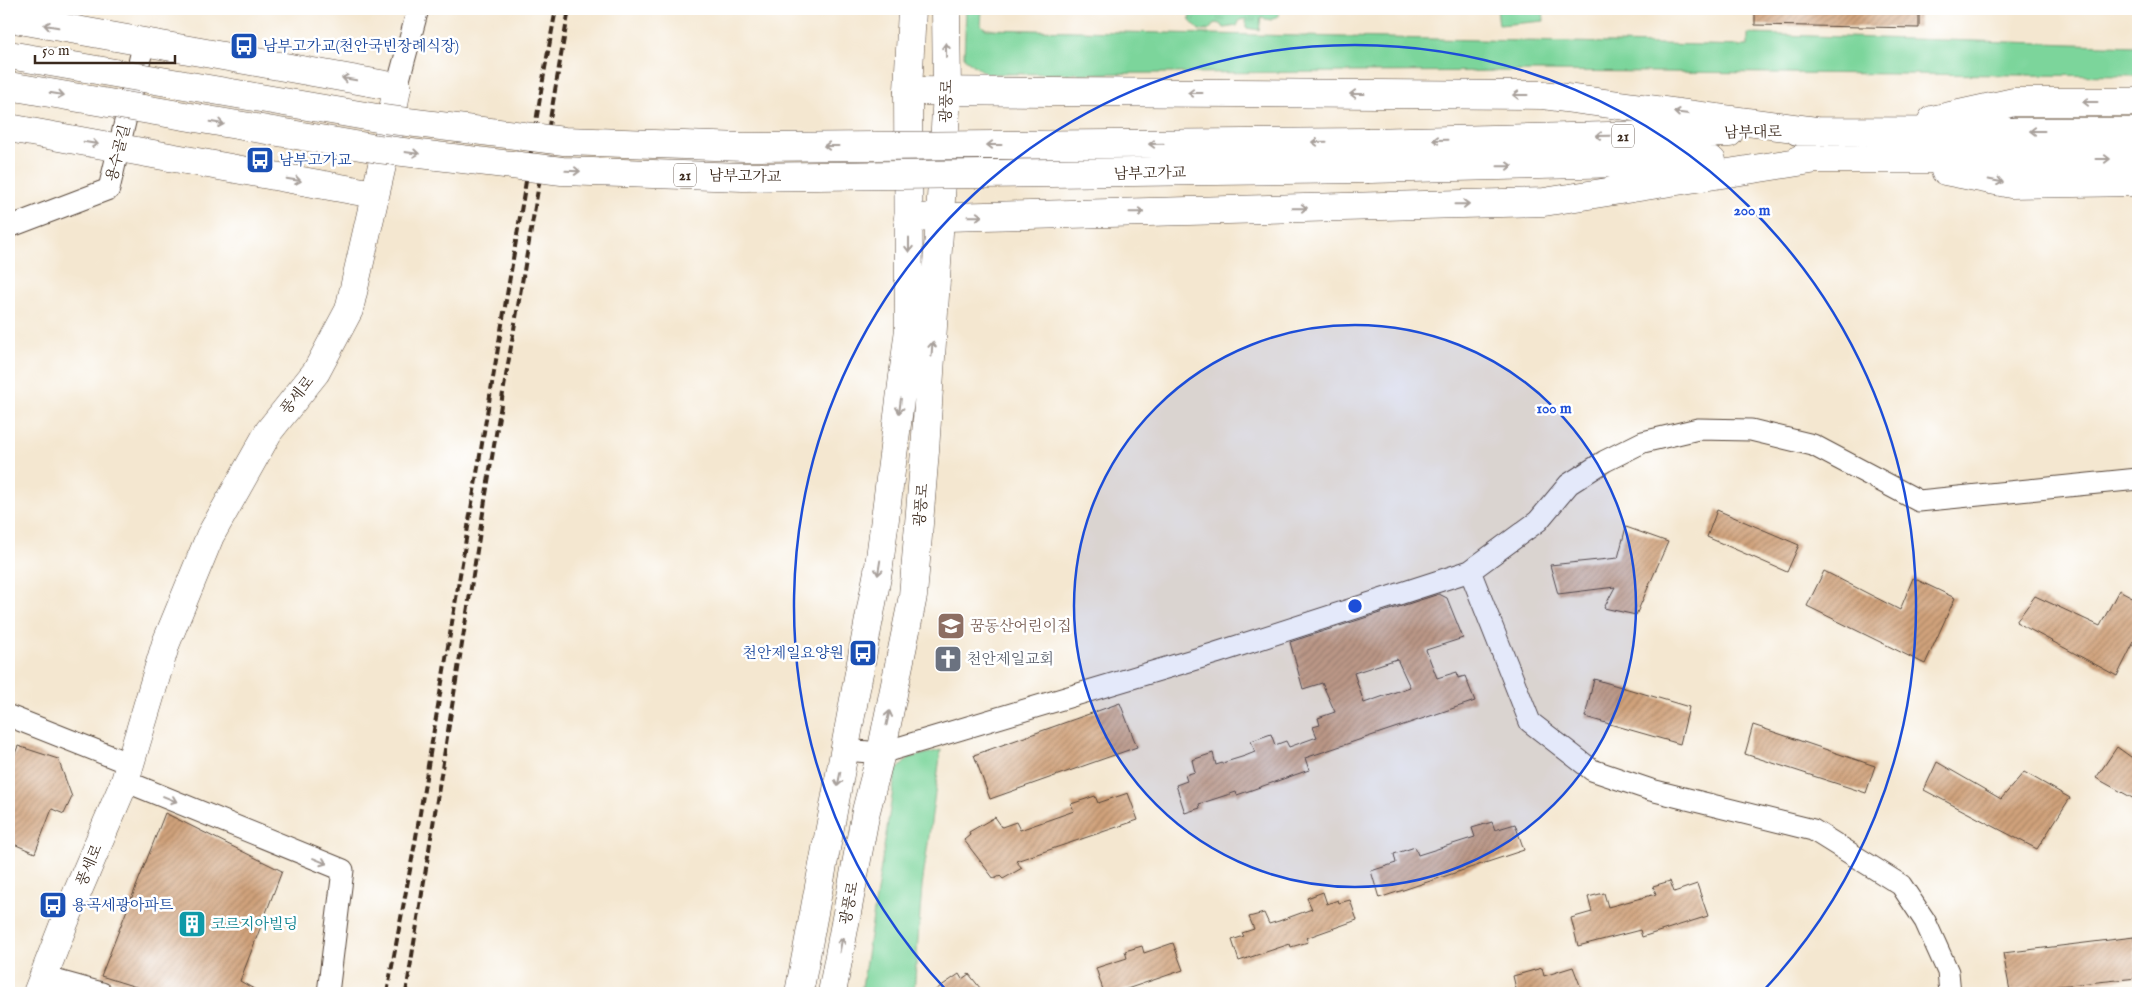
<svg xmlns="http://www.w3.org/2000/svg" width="2147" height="1002" viewBox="0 0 2147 1002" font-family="'IM FELL English','Noto Serif KR',serif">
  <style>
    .grass { fill: #7bd59b; stroke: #5b805c }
    .park { fill: url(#park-tufts); stroke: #5b805c }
    .building { fill: url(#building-hatch); fill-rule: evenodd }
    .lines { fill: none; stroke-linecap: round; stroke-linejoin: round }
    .street-casing { stroke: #574639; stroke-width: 23 }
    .secondary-casing { stroke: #574639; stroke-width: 29 }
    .highway-casing { stroke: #574639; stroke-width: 29 }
    .street { stroke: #fff; stroke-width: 21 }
    .secondary { stroke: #fff; stroke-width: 28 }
    .highway { stroke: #fff; stroke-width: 28 }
    .rail { stroke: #3b2a1e; stroke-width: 4; stroke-dasharray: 8 4; stroke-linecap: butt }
    .highway-bridge-casing { stroke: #574639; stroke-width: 29; stroke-linecap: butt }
    .highway-bridge { stroke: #fff; stroke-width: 28 }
    .oneway { stroke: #a79f9a }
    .ring { fill: none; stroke: #1d4ed8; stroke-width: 2.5 }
    .labels { text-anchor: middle; stroke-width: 5; stroke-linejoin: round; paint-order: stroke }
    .shield { fill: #fff; stroke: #766a62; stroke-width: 1 }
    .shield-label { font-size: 14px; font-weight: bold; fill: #3b2a1e }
    .transit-label { font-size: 15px; fill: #164399; stroke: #fff; text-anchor: start }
    .street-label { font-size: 15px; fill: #3b2a1e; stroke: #fff }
    .education-label { font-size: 15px; fill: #785e54; stroke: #fff; text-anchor: start }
    .worship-label { font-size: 15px; fill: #5b616d; stroke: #fff; text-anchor: start }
    .culture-label { font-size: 15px; fill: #0d838f; stroke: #fff; text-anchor: start }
    .centre { fill: #1d4ed8; stroke: #fff; stroke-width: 2.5 }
    .ring-label { font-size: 15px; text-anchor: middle; font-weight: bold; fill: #1d4ed8; stroke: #fff; stroke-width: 5; stroke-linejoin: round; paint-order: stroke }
  </style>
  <defs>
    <pattern id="park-tufts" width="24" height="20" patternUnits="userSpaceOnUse" patternTransform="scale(1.25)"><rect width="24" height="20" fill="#7bd59b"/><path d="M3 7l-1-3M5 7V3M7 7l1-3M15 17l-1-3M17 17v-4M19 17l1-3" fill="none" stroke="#6bb785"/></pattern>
    <pattern id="building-hatch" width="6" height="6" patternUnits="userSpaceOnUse" patternTransform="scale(1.25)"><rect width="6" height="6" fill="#d0a27b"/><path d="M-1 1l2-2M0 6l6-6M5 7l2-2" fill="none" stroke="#aa8464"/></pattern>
  </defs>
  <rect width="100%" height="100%" fill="#fff"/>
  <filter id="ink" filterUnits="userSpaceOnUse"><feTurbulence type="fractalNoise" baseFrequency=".02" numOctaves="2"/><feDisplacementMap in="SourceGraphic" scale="10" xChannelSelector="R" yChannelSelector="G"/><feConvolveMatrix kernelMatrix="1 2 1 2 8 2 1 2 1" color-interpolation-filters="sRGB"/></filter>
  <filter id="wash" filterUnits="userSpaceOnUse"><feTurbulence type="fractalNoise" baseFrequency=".0096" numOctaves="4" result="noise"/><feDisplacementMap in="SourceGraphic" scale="20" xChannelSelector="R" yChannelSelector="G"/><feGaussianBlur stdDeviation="1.12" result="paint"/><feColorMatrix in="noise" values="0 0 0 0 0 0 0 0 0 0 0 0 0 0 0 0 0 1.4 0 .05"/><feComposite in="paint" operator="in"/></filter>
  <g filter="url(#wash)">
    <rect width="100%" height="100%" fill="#f4e7d0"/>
    <path class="grass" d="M966,9H982L981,25L986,29L1748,46V34L2138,46V76L1538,71L986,74L964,58Z
      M1497,9H1543L1544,21L1499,25Z
      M941,750L922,886L914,993H861L896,771L909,758Z"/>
    <path class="park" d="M1189,9H1279V15L1271,20L1261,18L1259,30L1246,28V19L1240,20L1237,26L1224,28L1221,24L1215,23L1208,31L1199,30L1190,21Z"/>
    <g id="blocks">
      <path class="building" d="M1755,9H1919V28L1755,25Z
        M1717,510L1799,545L1787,572L1707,537Z
        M1626,527L1668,542L1636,615L1604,608L1615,587L1558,594L1550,565L1618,558Z
        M1824,571L1900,610L1913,578L1955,598L1925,664L1807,606Z
        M2119,590L2138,600V634L2117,676L2016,622L2035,596L2100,626Z
        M1439,594L1447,598L1463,638L1426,650L1437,678L1457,672L1458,678L1465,676L1475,701L1305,758L1309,770L1237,795L1236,792L1199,804L1200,808L1185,813L1176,785L1187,781L1185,775L1195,772L1192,760L1213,753L1216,765L1245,756L1255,752L1251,741L1271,734L1275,745L1286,741L1289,747L1317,737L1313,727L1320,725L1318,718L1335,712L1322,683L1303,689L1290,642ZM1397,659L1410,687L1364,703L1354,673Z
        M1594,679L1689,707L1680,744L1585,717Z
        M1120,703L1137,747L990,799L974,755Z
        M1753,725L1875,766L1866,793L1745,754Z
        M18,746L58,759L72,797L64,814L52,809L35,853L9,842V769Z
        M2117,747L2138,762V801L2096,778Z
        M1937,762L2001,799L2024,772L2070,798L2037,849L1924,790Z
        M1128,793L1138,820L1016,861L1022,868L1003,879L1000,876L994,879L964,840L970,835L969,832L995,817L1002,827L1016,822L1020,830L1074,811L1071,804L1095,796L1098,803Z
        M165,813L282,871L240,981L261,993H155L101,976Z
        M1492,822L1495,830L1515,824L1524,850L1379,898L1371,871L1396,863L1394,854L1415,847L1418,855L1475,837L1472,828Z
        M1670,881L1674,892L1697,884L1708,916L1642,937L1640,930L1578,946L1571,918L1592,912L1588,897L1604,893L1608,907L1656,894L1653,886Z
        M1323,892L1327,904L1338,900L1339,903L1350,900L1357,920L1306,938L1308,942L1291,947L1290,944L1239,961L1232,940L1244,936L1242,933L1254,929L1249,917L1264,913L1269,924L1279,921L1312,909L1307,898Z
        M2134,937L2137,978L2010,991L2003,953Z
        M1173,943L1183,970L1115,993H1104L1096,968L1127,958L1125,951L1142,946L1144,953Z
        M1573,967L1583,993H1517L1513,976L1542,968L1544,976Z
        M959,974L962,979L969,974L984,993H931Z"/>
    </g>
  </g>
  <g filter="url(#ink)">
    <use href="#blocks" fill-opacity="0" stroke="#574639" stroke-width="1"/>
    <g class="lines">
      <defs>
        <path id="street" d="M397,87L418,9
          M9,227L109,189L144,42
          M1470,571L1538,521L1569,484L1605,461L1643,442L1698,429L1751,430L1813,445L1919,501L2138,479
          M9,716L130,764
          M845,750L881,753L1216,653L1470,571L1530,722L1592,770L1651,790L1813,830L1901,885L1925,921L1948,972L1950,993
          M125,781L343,870L328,993
          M44,977L102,993"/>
        <path id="secondary" d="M37,993L65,921L125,781L166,643L210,536L269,431L316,372L349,310L388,139L397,87
          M799,993L879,566L909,329L908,91L912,9
          M832,993L866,811L881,753L913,596L925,451L940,217L947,92L946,9"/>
        <path id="highway" d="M9,18L397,87
          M908,91L1543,95L1816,131
          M1932,120L2014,102H2138
          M9,128L374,194
          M1797,131L2138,132
          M1368,142L1729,133
          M1800,159H2138
          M1369,169L1712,161
          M1945,171L2011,184L2138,182
          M908,218L1544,202L1817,159"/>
      </defs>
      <use href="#street" class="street-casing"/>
      <use href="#secondary" class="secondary-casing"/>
      <use href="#highway" class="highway-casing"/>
      <use href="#street" class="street"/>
      <use href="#secondary" class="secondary"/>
      <use href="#highway" class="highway"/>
      <path class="rail" d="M387,993L415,843L545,68L556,9
        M406,993L491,463L569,9"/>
      <defs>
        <path id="highway-bridge" d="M9,55L383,119L564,141L744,147L1368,142
          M9,86L378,149L562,171L743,177L1369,169"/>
      </defs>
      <use href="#highway-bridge" class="highway-bridge-casing"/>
      <use href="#highway-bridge" class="highway-bridge"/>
    </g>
    <defs><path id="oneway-shaft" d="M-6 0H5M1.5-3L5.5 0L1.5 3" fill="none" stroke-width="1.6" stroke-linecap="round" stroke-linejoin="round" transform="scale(1.25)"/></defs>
    <g class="oneway">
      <use href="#oneway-shaft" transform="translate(51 26) rotate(-170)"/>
      <use href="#oneway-shaft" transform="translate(946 50) rotate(-91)"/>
      <use href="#oneway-shaft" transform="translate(349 79) rotate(-170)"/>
      <use href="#oneway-shaft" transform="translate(1195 93) rotate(-180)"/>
      <use href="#oneway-shaft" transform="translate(57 94) rotate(10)"/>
      <use href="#oneway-shaft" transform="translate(1357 94) rotate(-180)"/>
      <use href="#oneway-shaft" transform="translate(1520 95) rotate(-180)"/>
      <use href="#oneway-shaft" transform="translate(2090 102) rotate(180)"/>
      <use href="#oneway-shaft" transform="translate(1681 113) rotate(-173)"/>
      <use href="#oneway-shaft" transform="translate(217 123) rotate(9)"/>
      <use href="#oneway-shaft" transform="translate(2037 131) rotate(-180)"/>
      <use href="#oneway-shaft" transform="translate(1603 136) rotate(179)"/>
      <use href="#oneway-shaft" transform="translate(1440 140) rotate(179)"/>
      <use href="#oneway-shaft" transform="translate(1319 142) rotate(179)"/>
      <use href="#oneway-shaft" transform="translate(91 143) rotate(10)"/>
      <use href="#oneway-shaft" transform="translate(1156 144) rotate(179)"/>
      <use href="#oneway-shaft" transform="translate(994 145) rotate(180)"/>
      <use href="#oneway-shaft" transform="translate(831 146) rotate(180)"/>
      <use href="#oneway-shaft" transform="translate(412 153) rotate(7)"/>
      <use href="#oneway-shaft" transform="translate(2103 159)"/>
      <use href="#oneway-shaft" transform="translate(1505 166) rotate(-1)"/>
      <use href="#oneway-shaft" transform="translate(573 171) rotate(2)"/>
      <use href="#oneway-shaft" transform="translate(294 180) rotate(10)"/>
      <use href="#oneway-shaft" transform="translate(1996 181) rotate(11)"/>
      <use href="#oneway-shaft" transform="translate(1462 204) rotate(-1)"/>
      <use href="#oneway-shaft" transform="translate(1300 208) rotate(-1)"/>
      <use href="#oneway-shaft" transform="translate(1137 212) rotate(-1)"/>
      <use href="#oneway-shaft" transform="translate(975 216) rotate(-1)"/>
      <use href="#oneway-shaft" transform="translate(909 245) rotate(90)"/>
      <use href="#oneway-shaft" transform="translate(932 349) rotate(-86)"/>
      <use href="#oneway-shaft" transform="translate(900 406) rotate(97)"/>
      <use href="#oneway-shaft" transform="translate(879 568) rotate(99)"/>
      <use href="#oneway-shaft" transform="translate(888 718) rotate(-78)"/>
      <use href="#oneway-shaft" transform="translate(839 779) rotate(101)"/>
      <use href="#oneway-shaft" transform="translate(170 799) rotate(22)"/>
      <use href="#oneway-shaft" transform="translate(320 861) rotate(22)"/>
      <use href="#oneway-shaft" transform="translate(841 945) rotate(-79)"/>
    </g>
  </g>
  <circle cx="1355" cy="606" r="281" fill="#1d4ed8" fill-opacity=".12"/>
  <g class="ring">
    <circle cx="1355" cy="606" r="281"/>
    <path d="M948 992A561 561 0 1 1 1762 992"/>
  </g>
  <defs>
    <symbol id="bus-square" viewBox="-11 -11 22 22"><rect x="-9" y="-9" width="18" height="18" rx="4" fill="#1a4fb4" stroke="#fff"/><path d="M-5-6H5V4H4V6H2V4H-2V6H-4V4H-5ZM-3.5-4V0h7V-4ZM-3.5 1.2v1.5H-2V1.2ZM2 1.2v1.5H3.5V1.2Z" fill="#fff"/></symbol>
    <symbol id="school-square" viewBox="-11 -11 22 22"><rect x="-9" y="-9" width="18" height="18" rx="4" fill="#8d6e63" stroke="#fff"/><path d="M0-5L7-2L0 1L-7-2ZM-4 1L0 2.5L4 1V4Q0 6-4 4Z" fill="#fff"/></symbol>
    <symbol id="church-square" viewBox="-11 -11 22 22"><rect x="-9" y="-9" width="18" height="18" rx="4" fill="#6b7280" stroke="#fff"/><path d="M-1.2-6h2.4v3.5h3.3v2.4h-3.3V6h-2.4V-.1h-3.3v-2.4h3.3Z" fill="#fff"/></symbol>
    <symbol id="building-square" viewBox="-11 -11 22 22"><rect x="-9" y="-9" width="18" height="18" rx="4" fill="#0f9aa8" stroke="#fff"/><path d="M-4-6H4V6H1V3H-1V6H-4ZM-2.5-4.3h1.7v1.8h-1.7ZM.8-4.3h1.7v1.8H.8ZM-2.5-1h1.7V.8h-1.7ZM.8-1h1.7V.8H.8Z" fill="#fff"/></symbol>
  </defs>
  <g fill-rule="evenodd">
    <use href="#bus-square" x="228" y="30" width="32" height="32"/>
    <use href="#bus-square" x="244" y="144" width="32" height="32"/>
    <use href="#school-square" x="935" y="610" width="32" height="32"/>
    <use href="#bus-square" x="847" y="637" width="32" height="32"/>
    <use href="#church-square" x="932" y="643" width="32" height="32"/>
    <use href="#bus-square" x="37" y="889" width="32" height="32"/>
    <use href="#building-square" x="176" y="908" width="32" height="32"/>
  </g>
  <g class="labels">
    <g class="shield">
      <rect x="1612" y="124.5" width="22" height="23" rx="4"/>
      <rect x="674" y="163.5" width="22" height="23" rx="4"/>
    </g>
    <g class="shield-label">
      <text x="1623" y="141">21</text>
      <text x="685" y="180">21</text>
    </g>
    <g class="transit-label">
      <text x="263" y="51">남부고가교(천안국빈장례식장)</text>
      <text x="279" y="165">남부고가교</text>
      <text x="844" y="658" text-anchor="end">천안제일요양원</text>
      <text x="72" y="910">용곡세광아파트</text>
    </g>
    <g class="street-label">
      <text transform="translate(946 101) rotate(-88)" y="5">광풍로</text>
      <text transform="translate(1753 132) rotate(-1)" y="5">남부대로</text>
      <text transform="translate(118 153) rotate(-76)" y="5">용수골길</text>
      <text transform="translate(1150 173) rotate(-1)" y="5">남부고가교</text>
      <text transform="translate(745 176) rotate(1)" y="5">남부고가교</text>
      <text transform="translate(297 395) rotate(-52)" y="5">풍세로</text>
      <text transform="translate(921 505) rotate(-85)" y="5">광풍로</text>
      <text transform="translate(89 865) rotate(-67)" y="5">풍세로</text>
      <text transform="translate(849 903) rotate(-79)" y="5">광풍로</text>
    </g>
    <g class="education-label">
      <text x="970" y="631">꿈동산어린이집</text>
    </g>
    <g class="worship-label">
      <text x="967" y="664">천안제일교회</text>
    </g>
    <g class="culture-label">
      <text x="211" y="929">코르지아빌딩</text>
    </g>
  </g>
  <circle cx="1355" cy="606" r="8" class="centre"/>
  <g class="ring-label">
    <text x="1752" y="215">200 m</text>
    <text x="1554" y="413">100 m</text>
  </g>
  <rect width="2147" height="1002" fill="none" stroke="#fff" stroke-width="30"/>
  <path d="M35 55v8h140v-8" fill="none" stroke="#3b2a1e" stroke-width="2.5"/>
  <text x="42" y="55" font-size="15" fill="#3b2a1e" stroke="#ffffff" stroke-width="4" paint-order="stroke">50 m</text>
</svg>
